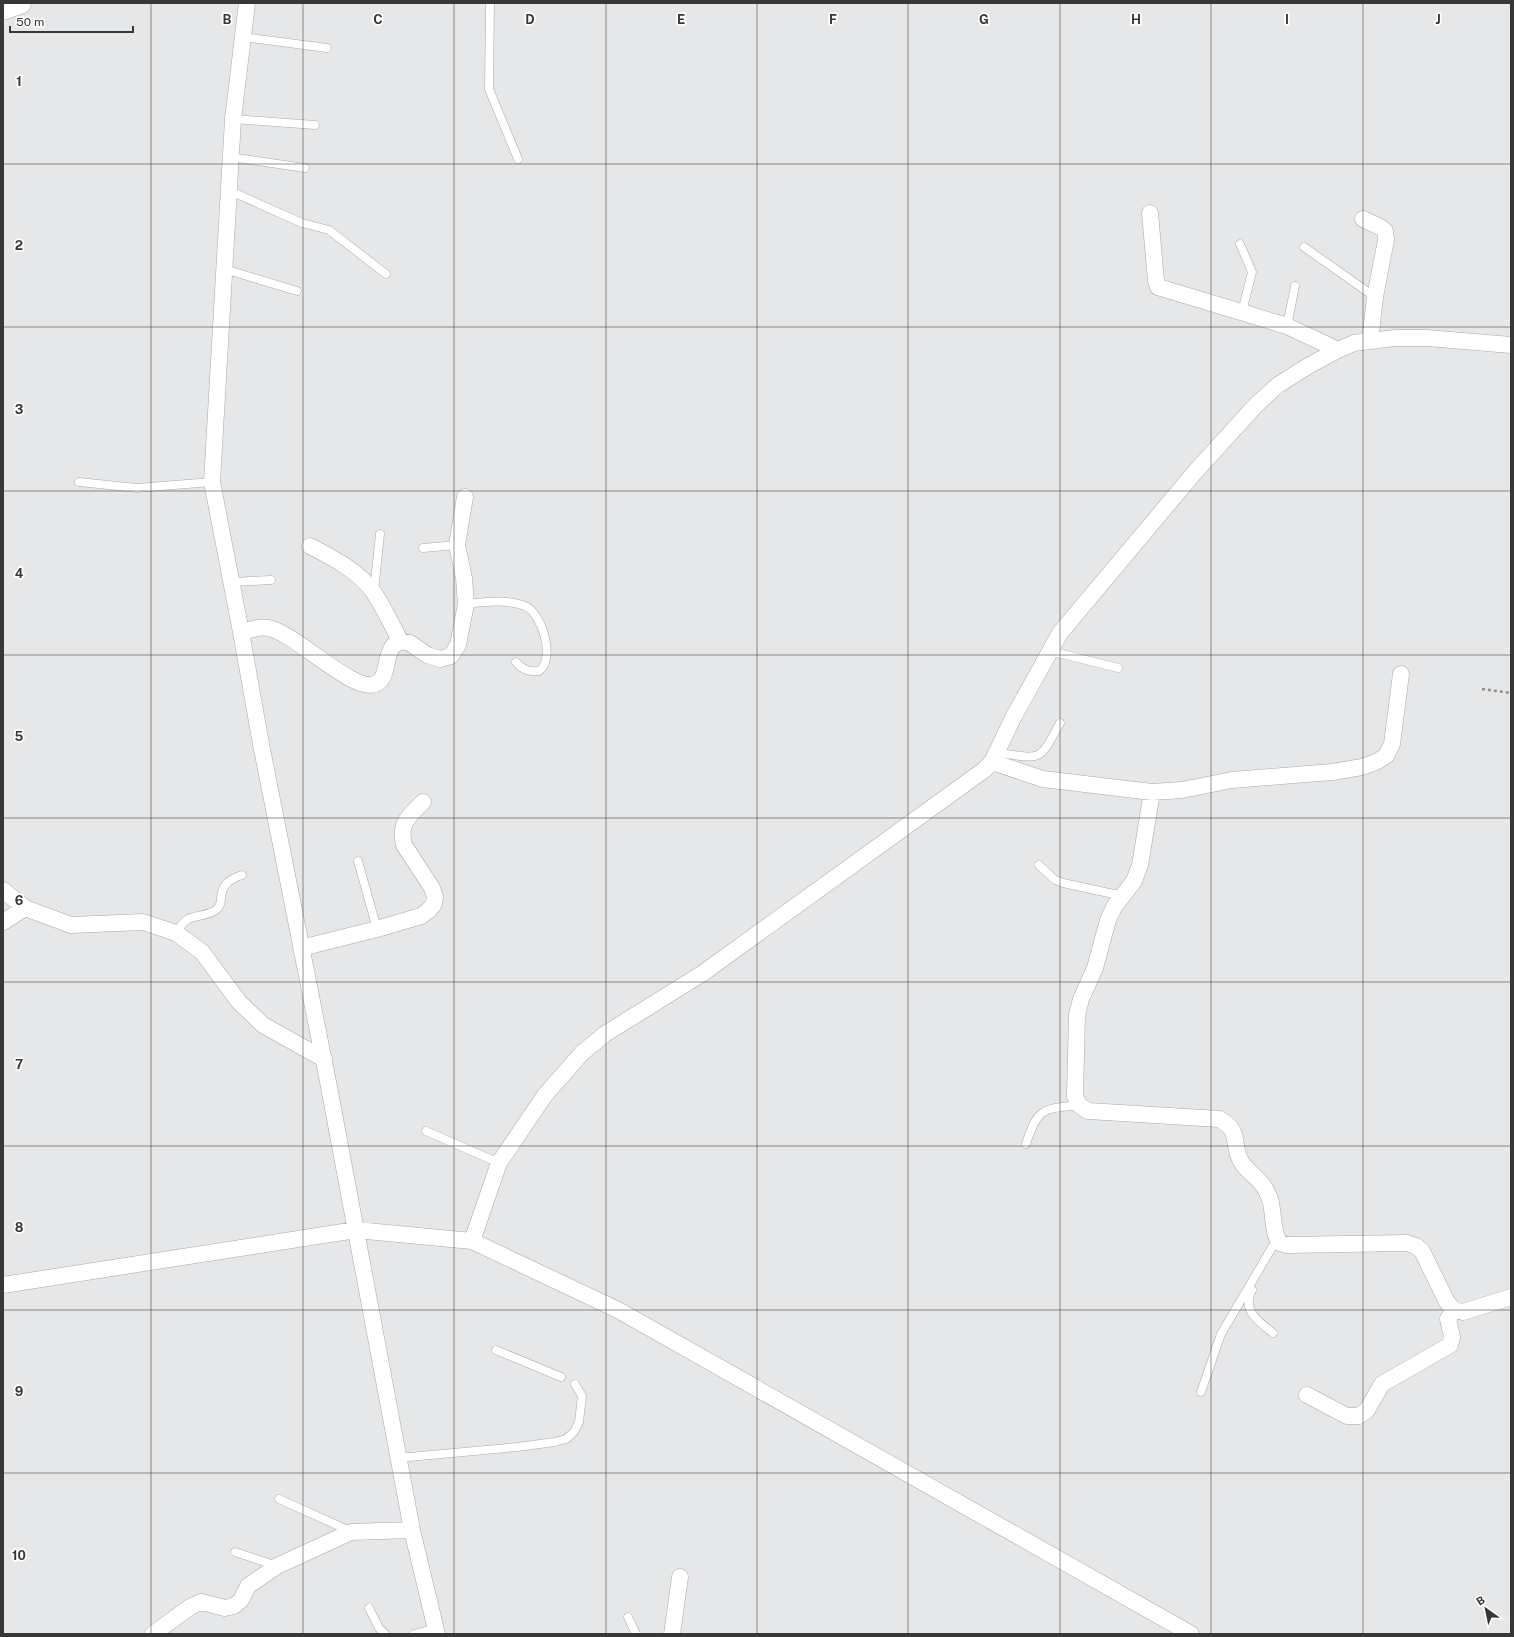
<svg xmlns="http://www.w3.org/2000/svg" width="1514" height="1637" viewBox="0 0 1514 1637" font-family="'Public Sans',sans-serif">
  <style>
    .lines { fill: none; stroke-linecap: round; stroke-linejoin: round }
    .lane-casing { stroke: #a9a9aa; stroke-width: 9 }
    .street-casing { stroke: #a9a9aa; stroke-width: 17 }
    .secondary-casing { stroke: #a9a9aa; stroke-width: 23 }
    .path { stroke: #8e8e8f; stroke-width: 2.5; stroke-dasharray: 3 3; stroke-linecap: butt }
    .lane { stroke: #fff; stroke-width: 8 }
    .street { stroke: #fff; stroke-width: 16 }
    .secondary { stroke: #fff; stroke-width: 22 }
    .grid { fill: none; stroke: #373737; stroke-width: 1; stroke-opacity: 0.55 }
    .grid-label { font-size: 13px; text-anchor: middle; font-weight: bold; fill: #373737; stroke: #fff; stroke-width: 3.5; stroke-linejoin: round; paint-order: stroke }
  </style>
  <rect width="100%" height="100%" fill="#e6e7e8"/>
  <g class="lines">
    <defs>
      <path id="lane" d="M490,3L489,89L518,159
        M242,37L327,48
        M233,119L315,125
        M230,157L305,168
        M228,190L302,223L329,230L386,274
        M1240,244L1252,272L1242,312
        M1304,247L1375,297
        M224,269L297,291
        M1287,326L1295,286
        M79,482L137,488L212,482
        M423,548L457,545
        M232,582L271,580
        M374,591L380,534
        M466,604C485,602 507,599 525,606C542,613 556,659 539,671C529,672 523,670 516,662
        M1050,651L1118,668
        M997,753C1042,758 1038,764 1060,723
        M358,861L377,929
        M1039,865L1055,880L1063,883L1123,896
        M176,933C179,928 183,922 188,919C196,915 210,916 217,909C220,906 221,902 221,898C222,884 230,879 242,875
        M426,1131L499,1163
        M1026,1144C1038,1107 1043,1109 1079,1105
        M1252,1290C1241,1310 1259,1322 1273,1333
        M496,1350L561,1377
        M1201,1392L1221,1334L1277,1239
        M398,1458L517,1447L555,1442L566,1439L574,1432L579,1422L582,1396L575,1384
        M279,1499L350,1531
        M235,1552L277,1566
        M369,1608L379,1628L385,1634
        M628,1617L636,1634
        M414,1634L436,1628"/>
      <path id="street" d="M247,3L233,119L212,482L241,632L261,744L329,1087L412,1530L437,1634
        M1150,213L1156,281L1158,287L1287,326L1338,350
        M1363,219L1380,227L1385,231L1386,240L1375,297L1370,341
        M310,546C331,557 361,572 374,593C384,608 392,625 400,641
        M241,632C250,630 259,626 268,628C294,632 353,693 375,684C389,679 384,657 393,646C394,645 398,643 400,641L410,643L427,655L440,659L451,656L458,645L466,604L464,578L457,545L465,497
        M992,762L1043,779L1152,792L1182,790L1232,780L1332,772L1362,767L1376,762L1386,756L1392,744L1401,674
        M1152,792L1140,865L1134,881L1114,907L1108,920L1095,968L1081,999L1077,1015L1075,1096L1079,1105L1088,1111L1219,1119C1243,1131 1230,1145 1242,1163C1252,1177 1263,1179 1270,1199C1274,1211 1272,1234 1280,1243L1287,1245L1407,1243L1416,1246L1422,1251L1447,1302L1454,1310L1463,1312L1511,1297
        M3,890L25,908L71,925L143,922L176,933L202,952L239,1002L263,1025L324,1059
        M3,922L25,908
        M301,948L377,929L421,916L428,911L434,904L435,897L432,888L404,845C399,823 408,817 423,802
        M472,1241L499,1163L545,1095L582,1053L605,1034L703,973L984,770L992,762L1014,716L1060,633L1195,472L1256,405L1278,385L1308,366L1338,350L1354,343L1395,338H1427L1511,345
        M3,1285L356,1230L472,1241L618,1310L1191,1634
        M1307,1395L1347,1416H1359L1367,1410L1382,1384L1450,1345L1452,1337L1448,1319L1454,1310
        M153,1634L190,1607L201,1602L225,1608L234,1606L241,1600L248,1586L277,1566L351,1532L412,1530
        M672,1634L680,1577"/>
      <path id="secondary" d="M3,9L20,3"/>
    </defs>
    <use href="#lane" class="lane-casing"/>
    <use href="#street" class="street-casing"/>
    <use href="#secondary" class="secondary-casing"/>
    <path class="path" d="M1482,689L1511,693"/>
    <use href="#lane" class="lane"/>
    <use href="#street" class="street"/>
    <use href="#secondary" class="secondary"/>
  </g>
  <path class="grid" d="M151,3V1634M303,3V1634M454,3V1634M606,3V1634M757,3V1634M908,3V1634M1060,3V1634M1211,3V1634M1363,3V1634M3,164H1511M3,327H1511M3,491H1511M3,655H1511M3,818H1511M3,982H1511M3,1146H1511M3,1310H1511M3,1473H1511"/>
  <g class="grid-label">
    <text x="227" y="24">B</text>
    <text x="378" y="24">C</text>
    <text x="530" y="24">D</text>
    <text x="681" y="24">E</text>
    <text x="833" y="24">F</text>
    <text x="984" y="24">G</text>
    <text x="1136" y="24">H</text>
    <text x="1287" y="24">I</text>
    <text x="1438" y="24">J</text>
    <text x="19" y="86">1</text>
    <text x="19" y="250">2</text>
    <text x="19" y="414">3</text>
    <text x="19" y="578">4</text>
    <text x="19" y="741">5</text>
    <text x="19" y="905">6</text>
    <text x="19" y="1069">7</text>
    <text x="19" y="1232">8</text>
    <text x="19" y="1396">9</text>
    <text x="19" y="1560">10</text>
  </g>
  <rect width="1514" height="1637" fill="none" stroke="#373737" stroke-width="8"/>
  <g transform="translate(1486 1609) rotate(327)" stroke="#ffffff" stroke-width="3" paint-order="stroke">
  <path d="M0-3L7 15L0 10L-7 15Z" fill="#373737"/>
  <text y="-6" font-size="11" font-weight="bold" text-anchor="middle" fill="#373737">B</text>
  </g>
  <path d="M10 26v6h123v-6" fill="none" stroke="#373737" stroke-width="2"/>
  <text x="16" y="26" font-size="12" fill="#373737" stroke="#ffffff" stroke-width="3" paint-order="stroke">50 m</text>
</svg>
